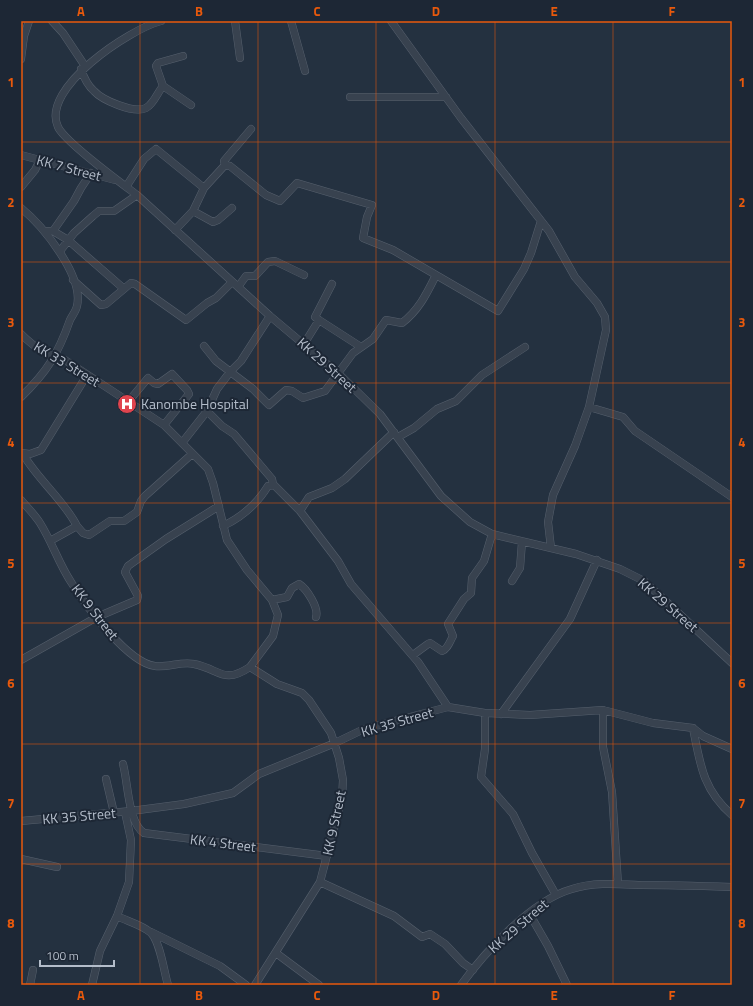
<svg xmlns="http://www.w3.org/2000/svg" width="753" height="1006" viewBox="0 0 753 1006" font-family="'Titillium Web',sans-serif">
  <style>
    .lines { fill: none; stroke-linecap: round; stroke-linejoin: round }
    .minor-casing { stroke: #56606d; stroke-width: 8 }
    .minor { stroke: #38424f; stroke-width: 7 }
    .grid { fill: none; stroke: #e8590c; stroke-width: 1; stroke-opacity: 0.55 }
    .labels { text-anchor: middle; stroke-width: 4; stroke-linejoin: round; paint-order: stroke }
    .street-label { font-size: 14px; fill: #b4bdca; stroke: #1d2735 }
    .poi-label { font-size: 14px; fill: #b4bdca; stroke: #1d2735; text-anchor: start }
    .neatline { fill: none; stroke: #e8590c; stroke-width: 1.5 }
    .grid-label { font-size: 13px; text-anchor: middle; font-weight: bold; fill: #e8590c }
  </style>
  <rect width="100%" height="100%" fill="#243140"/>
  <g class="lines">
    <defs>
      <path id="minor" d="M52,21L63,33L85,66
        M161,21C130,29 40,88 58,127C65,142 121,183 137,195L270,316L339,374L380,414L441,496L470,522L492,534L576,554L620,569L644,581L732,663
        M235,21L240,58
        M291,21L305,71
        M391,21L461,118L549,231L575,277L597,303L605,317L606,330L589,407
        M21,59L24,36L29,21
        M81,69C84,78 87,85 94,91C102,100 134,114 146,108C154,104 157,93 163,86L156,66L158,63L183,56
        M163,86L191,105
        M350,97H446
        M21,155L115,180
        M225,165L224,161L251,129
        M21,187L35,170L40,160
        M126,187L144,159L156,149L204,188
        M21,208C43,226 84,276 77,306C76,311 72,316 70,320C58,354 47,372 21,397
        M193,211L213,222L218,220L232,208
        M175,230L193,211L204,188L225,165L230,166L266,195L280,201L297,183L372,205L367,217L363,238L393,250L498,311L524,269L531,253L541,221
        M48,231H53L74,201L81,188L91,173
        M53,231L68,240L123,288
        M60,251L74,233L93,216L99,211H114L137,195
        M73,280L101,305L106,304L131,283L135,284L186,320L207,303L216,298L232,282
        M238,287L246,276H255L268,262L275,261L304,275
        M319,320L315,317L332,284
        M21,334C33,346 48,357 65,360L164,425L208,469L213,483L227,540L247,570L272,600L278,615L273,636L250,667
        M304,344L319,320L361,347
        M204,346L216,361L253,389L269,405L286,390L292,391L303,398L325,391L353,353L373,339L386,320L402,323C419,310 427,293 436,275
        M128,402L148,378L154,383L158,384L172,374L187,390L189,394L164,425
        M207,411L222,426L234,434L272,479L273,484
        M398,437L414,428L437,409L456,401L482,375L525,347
        M182,443L207,411L217,389L230,372L241,361L270,316
        M21,453L30,454L41,450L87,375
        M23,454C38,480 63,499 77,526L50,541
        M21,500C27,507 35,515 40,523C52,542 59,564 71,582C85,605 128,663 155,666C168,668 181,661 194,664C220,669 223,685 250,667L277,684L302,693L309,700L331,733L339,758L343,780L342,798L320,882L255,985
        M300,511L309,497L332,488L345,479L394,432
        M77,526L83,533L89,535L110,521H124L137,512L141,501L145,496L192,454
        M223,526C242,517 257,504 268,486L274,485L300,511L338,561L351,584L418,662L448,707
        M551,548L548,522L553,495L575,446L589,407L623,417L635,431L732,497
        M512,581L520,568L522,542
        M272,600L287,597L292,588L299,584C307,589 319,608 316,617
        M413,655L428,644L430,643L442,651C448,649 450,641 453,636L448,624L464,599L471,593L472,578L484,561L492,534
        M21,660L97,617L137,600L138,596L125,572L128,566L166,539L219,506
        M603,710V747L612,792L618,884
        M485,713V749L481,777L513,814L532,853L556,895
        M501,714L570,619L597,560
        M693,728C700,764 703,790 732,815
        M123,764C128,782 128,823 144,833L327,856
        M106,779L114,813
        M21,821L131,811L184,804L233,793L259,774L335,743L364,729L448,707L485,713L530,715L603,710L653,723L693,728L703,736L732,749
        M21,859L57,867
        M320,882L394,916L422,937L430,934L445,944L463,963L473,970
        M529,913L548,946L567,985
        M117,916C127,921 142,925 150,932C160,940 164,972 168,985
        M151,932L220,966L246,985
        M276,953L319,985
        M30,985L33,970
        M92,985L100,951L117,916L129,882L131,840L125,812
        M461,985C485,952 532,900 572,889C594,882 618,884 641,885C671,885 702,886 732,887"/>
    </defs>
    <use href="#minor" class="minor-casing"/>
    <use href="#minor" class="minor"/>
  </g>
  <path class="grid" d="M140,21V985M258,21V985M376,21V985M495,21V985M613,21V985M21,142H732M21,262H732M21,383H732M21,503H732M21,623H732M21,744H732M21,864H732"/>
  <defs>
    <symbol id="hospital-disc" viewBox="-11 -11 22 22"><circle r="9.5" fill="#e0444e" stroke="#1d2735"/><path d="M-5-5h3v3.5h4V-5h3V5h-3V1.5h-4V5h-3Z" fill="#fff"/></symbol>
  </defs>
  <g fill-rule="evenodd">
    <use href="#hospital-disc" x="116" y="393" width="22" height="22"/>
  </g>
  <g class="labels">
    <g class="street-label">
      <text transform="translate(69 168) rotate(15)" y="5">KK 7 Street</text>
      <text transform="translate(67 364) rotate(31)" y="5">KK 33 Street</text>
      <text transform="translate(327 365) rotate(42)" y="5">KK 29 Street</text>
      <text transform="translate(668 605) rotate(41)" y="5">KK 29 Street</text>
      <text transform="translate(95 612) rotate(52)" y="5">KK 9 Street</text>
      <text transform="translate(397 722) rotate(-16)" y="5">KK 35 Street</text>
      <text transform="translate(79 816) rotate(-5)" y="5">KK 35 Street</text>
      <text transform="translate(334 823) rotate(-78)" y="5">KK 9 Street</text>
      <text transform="translate(223 843) rotate(7)" y="5">KK 4 Street</text>
      <text transform="translate(518 926) rotate(-41)" y="5">KK 29 Street</text>
    </g>
    <g class="poi-label">
      <text x="141" y="409">Kanombe Hospital</text>
    </g>
  </g>
  <rect width="753" height="1006" fill="none" stroke="#1d2735" stroke-width="44"/>
  <path d="M40 960v6h74v-6" fill="none" stroke="#b4bdca" stroke-width="2"/>
  <text x="46" y="960" font-size="12" fill="#b4bdca" stroke="#1d2735" stroke-width="3" paint-order="stroke">100 m</text>
  <rect x="22" y="22" width="709" height="962" class="neatline"/>
  <g class="grid-label">
    <text x="81" y="16">A</text>
    <text x="199" y="16">B</text>
    <text x="317" y="16">C</text>
    <text x="436" y="16">D</text>
    <text x="554" y="16">E</text>
    <text x="672" y="16">F</text>
    <text x="11" y="87">1</text>
    <text x="742" y="87">1</text>
    <text x="11" y="207">2</text>
    <text x="742" y="207">2</text>
    <text x="11" y="327">3</text>
    <text x="742" y="327">3</text>
    <text x="11" y="447">4</text>
    <text x="742" y="447">4</text>
    <text x="11" y="568">5</text>
    <text x="742" y="568">5</text>
    <text x="11" y="688">6</text>
    <text x="742" y="688">6</text>
    <text x="11" y="808">7</text>
    <text x="742" y="808">7</text>
    <text x="11" y="928">8</text>
    <text x="742" y="928">8</text>
    <text x="81" y="1000">A</text>
    <text x="199" y="1000">B</text>
    <text x="317" y="1000">C</text>
    <text x="436" y="1000">D</text>
    <text x="554" y="1000">E</text>
    <text x="672" y="1000">F</text>
  </g>
</svg>
